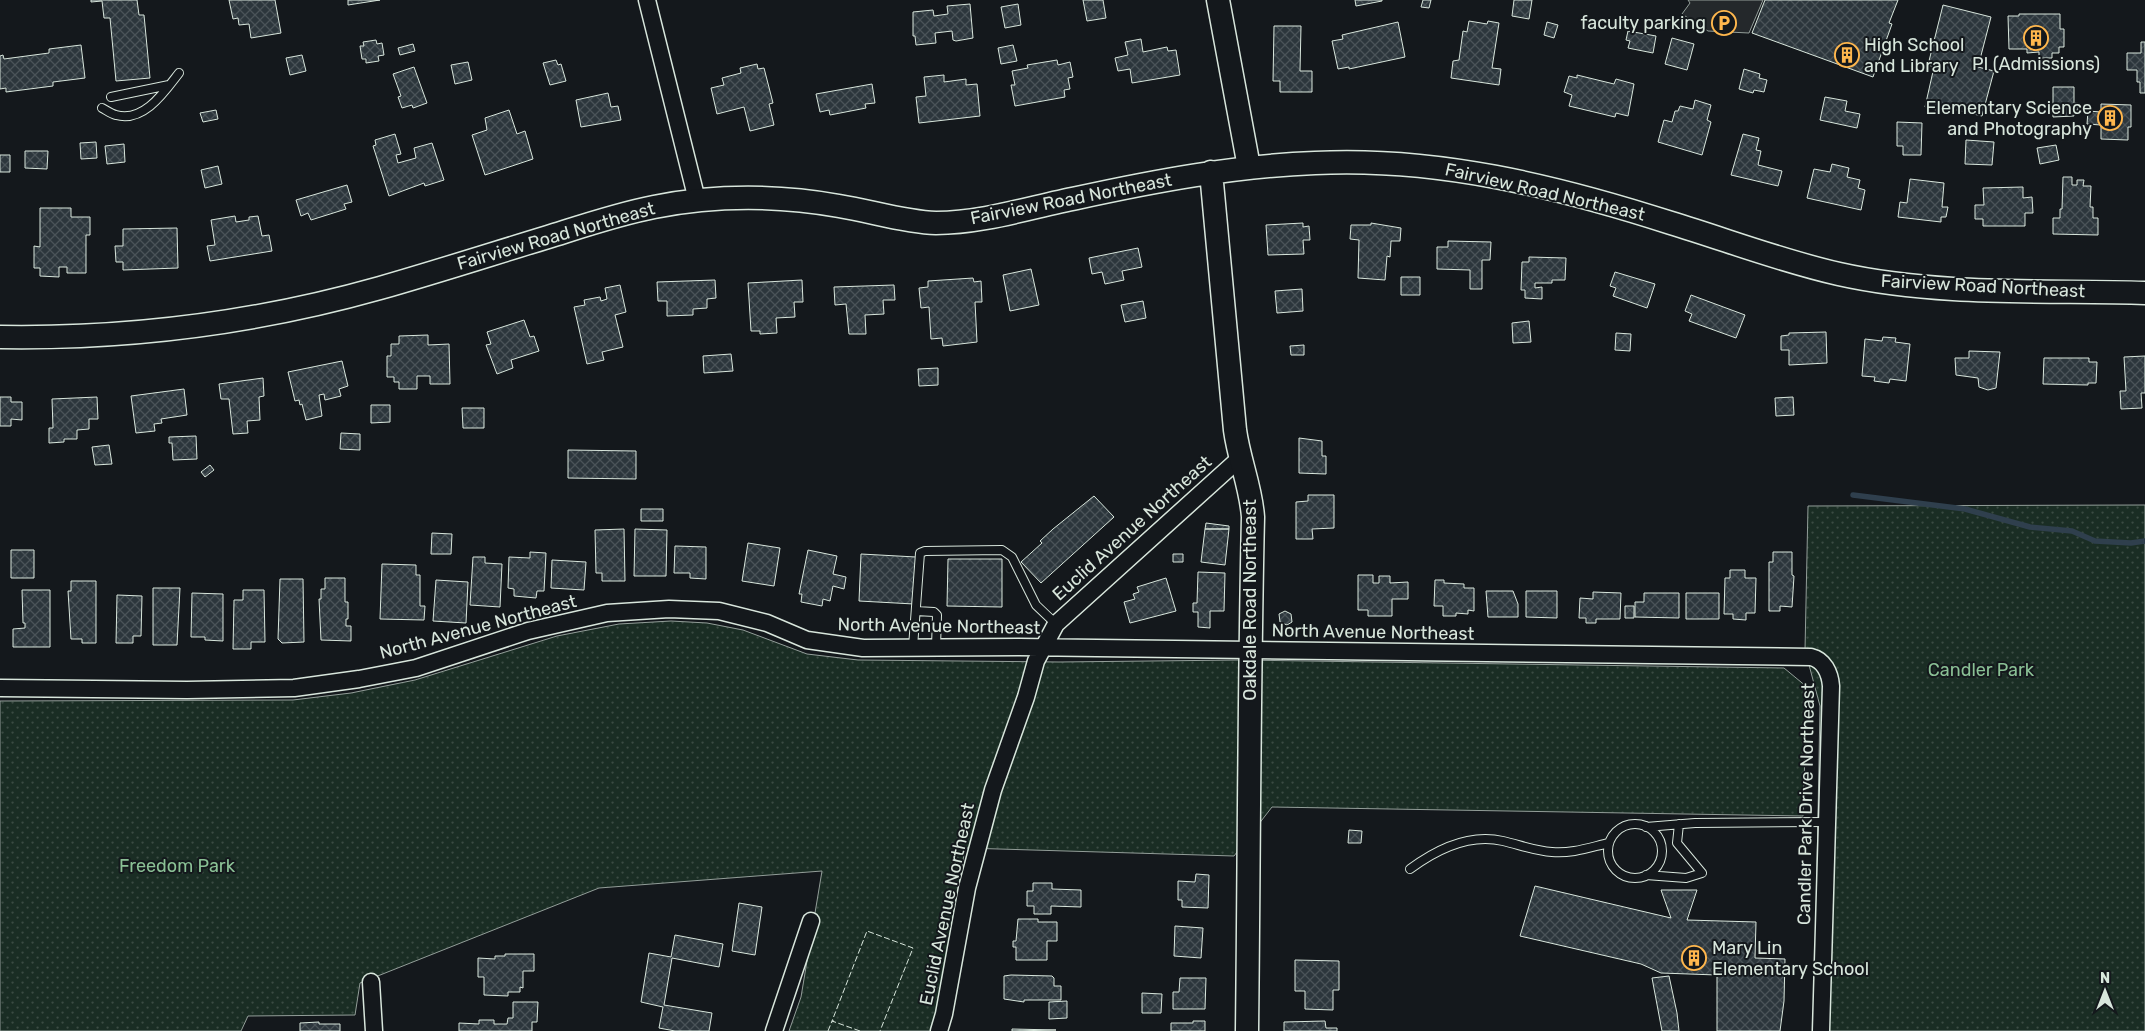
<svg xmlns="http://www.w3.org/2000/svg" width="2145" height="1031" viewBox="0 0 2145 1031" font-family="Rubik,sans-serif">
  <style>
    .park { fill: url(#park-dots); stroke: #939e99 }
    .parking { fill: #24282b; stroke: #939e99 }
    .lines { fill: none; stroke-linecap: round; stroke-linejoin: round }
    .stream { stroke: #2f3f4d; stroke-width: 5.5 }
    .building { fill: url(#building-cross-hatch); stroke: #d8e6dc }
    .lane-casing { stroke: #d8e6dc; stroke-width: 10 }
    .street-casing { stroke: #d8e6dc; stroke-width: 19 }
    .secondary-casing { stroke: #d8e6dc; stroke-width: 25 }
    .lane { stroke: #14181c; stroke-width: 8 }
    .street { stroke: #14181c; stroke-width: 16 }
    .secondary { stroke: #14181c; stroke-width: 22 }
    .fence { stroke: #d8e6dc; stroke-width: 1; stroke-dasharray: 6 2.5; stroke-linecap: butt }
    .labels { text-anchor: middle; stroke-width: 4; stroke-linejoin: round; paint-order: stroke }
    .poi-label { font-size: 18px; fill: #d8e6dc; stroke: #14181c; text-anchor: end }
    .street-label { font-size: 18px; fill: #d8e6dc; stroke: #14181c }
    .park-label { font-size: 18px; fill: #8ac095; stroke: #14181c }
  </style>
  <defs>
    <pattern id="park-dots" width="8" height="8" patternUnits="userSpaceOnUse" patternTransform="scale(1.25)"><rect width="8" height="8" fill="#1a2d24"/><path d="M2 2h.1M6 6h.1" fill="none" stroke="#3b4b43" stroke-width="1.8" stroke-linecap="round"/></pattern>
    <pattern id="building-cross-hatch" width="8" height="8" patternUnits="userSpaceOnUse" patternTransform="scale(1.25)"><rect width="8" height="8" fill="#2c363c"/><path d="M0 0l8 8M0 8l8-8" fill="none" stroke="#4a5358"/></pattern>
  </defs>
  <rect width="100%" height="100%" fill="#14181c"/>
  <path class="park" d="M2145,505V1031H1814L1820,706L1805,650L1808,506Z
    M671,621L707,623L743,630L807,654L858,660L1059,662L1240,660L1784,668L1807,687L1803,816L1272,807L1234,856L965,848L935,1031H789L801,997L822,871L599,888L360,983L355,1015L248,1016L241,1031H0V701L293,700L351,693L415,680L557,636L619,624Z"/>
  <path class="parking" d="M1688,0H1763L1749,33L1708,31L1682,14L1690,3Z"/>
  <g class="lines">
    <path class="stream" d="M1853,495L1965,509L2030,527L2072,531L2095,541L2131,543L2145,541"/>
  </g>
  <path class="building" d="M91,0H137L139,15H144L150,78L116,81L110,18H104L102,1L91,2Z
    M229,0H275L281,33L251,38L249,24L239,25L238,18L233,19Z
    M348,0H380L348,5Z
    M1083,0H1103L1106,18L1087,21Z
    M1355,0H1382V1L1356,6Z
    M1423,0H1431L1429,8L1421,7Z
    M1514,0H1532L1529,19L1512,16Z
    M1765,0H1898L1889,23L1892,24L1873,77L1752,33Z
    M970,4L973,38L956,41L953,40L952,31L935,33L936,43L916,45L915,36H913V12L933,10L934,16L948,14L947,6Z
    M1018,4L1021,25L1005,28L1001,7Z
    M1943,5L1991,17L1978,67L1994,71L1982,116L1948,108L1947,113L1925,107L1934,67L1928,65Z
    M2019,14H2060V29H2064V47H2059V53H2052V58H2039V52L2027,53V49H2009L2008,16H2019Z
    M1469,21L1487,24L1488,21L1499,23L1492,68L1501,69L1499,85L1451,78L1453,61L1459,60L1463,31L1467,32Z
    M1398,22L1405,57L1349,69V67L1338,69L1332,41L1343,39L1342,35Z
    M1547,22L1558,25L1554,38L1544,35Z
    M1274,26H1301L1300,71H1312V92H1280V81H1273Z
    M1628,31L1656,36L1653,53L1628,48L1630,41L1626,40Z
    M1672,38L1694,44L1687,70L1665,64Z
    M1141,39L1143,52L1167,47L1168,51L1176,50L1180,75L1132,83L1130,69L1118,71L1115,58L1128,55L1125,42Z
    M376,40L377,44L382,43L384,55L378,56L379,61L366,63V59H362L360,46H364L363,42Z
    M2141,42H2145V93H2140V82H2137V70H2127V53H2141Z
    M413,44L415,51L400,55L398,48Z
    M81,45L85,78L53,82V86L6,92V88L0,89V56L3,55L4,59L49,53V49Z
    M1013,45L1017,61L1001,64L998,48Z
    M302,55L306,71L290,75L286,58Z
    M556,60L558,65L561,64L566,81L550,85L543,63Z
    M1057,60L1058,65L1070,62L1073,77L1068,78L1070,89L1064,90L1065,97L1015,106L1011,85H1015L1012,71L1028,68L1027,65Z
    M468,62L472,80L455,84L451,65Z
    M757,64L758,69L764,68L773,103L769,104L774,125L750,131L744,107L717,114L711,88L724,85L722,78L741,73L740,68Z
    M414,67L427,103L413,108L412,105L402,108L398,97L401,96L393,74Z
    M1744,69L1760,74L1759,78L1767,80L1764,92L1754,90L1753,93L1739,89Z
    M944,75V82L966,79V85L977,84L980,116L919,123L916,97L926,96L924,77Z
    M1577,75L1614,84L1616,79L1634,84L1628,116L1616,113L1615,117L1569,106L1572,95L1564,92L1569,76L1577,78Z
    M872,84L875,103L865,104L866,108L830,115L829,110L820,112L816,94Z
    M2053,87H2074V103H2078V110H2074V116L2053,117Z
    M608,93L611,107L618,106L621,120L581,127L576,100Z
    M1825,97L1847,101L1845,111L1860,114L1857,128L1820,120Z
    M1695,100L1711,105L1707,120L1711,122L1702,155L1658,142L1664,120L1672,122L1675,111H1678L1680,106L1693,109Z
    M2101,104L2131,105V127H2128V140L2101,139V125L2087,124L2088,111L2101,112Z
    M216,110L218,119L203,122L200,113Z
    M509,110L517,134L525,131L533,159L485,175L472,135L487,130L485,118Z
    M1897,122L1922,123L1921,155H1903V146H1897Z
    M395,134L401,154L396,155L398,163L416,158L414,148L432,143L444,180L425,186L424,183L389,196L373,146L376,145L375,140Z
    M1743,134L1759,138L1756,150L1761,151L1758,165L1782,171L1778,186L1731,175Z
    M1966,140L1994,142L1992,165L1965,164Z
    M96,142L97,158L81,159L80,143Z
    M124,144L125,162L107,164L105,146Z
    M2056,145L2059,160L2040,164L2037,148Z
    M25,151H48L47,169L25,168Z
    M0,155H10V172H0Z
    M1832,164L1849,168L1847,177L1860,180L1858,188L1865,190L1861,210L1807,198L1814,169L1830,172Z
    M218,166L222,184L205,188L201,170Z
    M2063,177H2072V185H2077V180H2084L2083,186H2091L2090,207H2093V218H2098V235L2053,234V218H2060V209H2062Z
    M1910,179L1944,183L1942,207H1948L1946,217H1941V222L1898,217L1900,202L1907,203Z
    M347,185L352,202L344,204L346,209L311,220L308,213L301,216L296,200Z
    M2023,187V198L2032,197L2033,213H2025V226H1983V219H1975V205H1984L1983,188Z
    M40,208H71V217H90V235H86V273H67V267H59V277L40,276V268H34V246L40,247Z
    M235,216L236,222L249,220V217L258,216L262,236L269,235L272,251L210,261L207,246L215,245L211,220Z
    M1303,223V227L1309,226L1310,240H1303L1304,254L1268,255L1266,225Z
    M1371,223L1401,228L1400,241H1391L1390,257L1387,256L1385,280L1358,278L1359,240L1350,239L1351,225H1371Z
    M177,228L178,268L123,270V262H116L115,246H123V229Z
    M1448,241L1491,242L1490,260H1482V289H1470V270L1437,269V247H1448Z
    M1138,248L1142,267L1122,271L1124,280L1105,284L1102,272L1092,274L1089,258Z
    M1529,257L1566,258L1565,280H1552V283H1535V288L1542,287V299L1525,298V290H1521L1522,262H1529Z
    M1031,269L1039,305L1010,311L1003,275Z
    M1615,272L1655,284L1647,308L1613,296L1616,288L1610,286Z
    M1401,277H1420V295H1401Z
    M973,278L974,282L981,281L982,302H975L977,342L943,346L942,338L931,339L929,307L921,308L919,288L928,287V281Z
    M715,280L716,298L707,299V308L693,309V315L667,316V301H658L657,282Z
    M802,280L803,302H794L795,317L776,318L777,333L760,334V331H751L748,283Z
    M620,285L626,312L615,315L623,347L602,352L604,360L587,364L574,307L585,305L584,300L600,297L601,301L607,299L605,288Z
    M894,285L895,300H883L884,314L865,315L866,334H849L846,304L835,305L834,287Z
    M1302,289L1303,311L1277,313L1275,291Z
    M1691,295L1745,315L1736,338L1689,321L1692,314L1685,311Z
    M1143,301L1146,318L1125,322L1121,305Z
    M524,320L530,337L534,336L539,351L511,360L513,368L497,374L486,345L491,344L487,332Z
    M1529,321L1531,342L1513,343L1512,323Z
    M1826,332L1827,363L1789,365V350H1781V336L1789,335V333Z
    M1616,333L1631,334L1630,351L1615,350Z
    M428,335V345L449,344L450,384H430V376H417V389H399V382H394V377H387V356H391V344H399V336Z
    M1883,337L1896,338L1895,342L1910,344L1906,381L1890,379L1889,383L1874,381L1875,377L1862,376L1865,339L1882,341Z
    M1304,345V355H1291L1290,346Z
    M1969,351L2000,352L1996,388L1988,390L1979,387L1978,378L1956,375L1955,358H1969Z
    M731,354L733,371L704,373L703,356Z
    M2145,356V393H2141L2142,408L2121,409L2120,391H2126L2124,357Z
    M2044,358H2089V362H2097L2096,383H2088V385L2043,384Z
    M342,361L348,386L339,389L341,396L325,400L324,394L319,395L322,416L306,420L302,404L300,405L299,400L295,401L288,372Z
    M938,368V385L919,386L918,369Z
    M263,378L264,396L259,397L260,420L247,421L248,433L233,434L229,399H221L219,384Z
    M184,389L187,415L161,419L162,423L154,424L155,431L136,433L131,396Z
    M0,397H11V402H22V420L11,419V426H0Z
    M97,397L98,419H89V429L77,430V439H64V442L49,443V428H53L52,399Z
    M1793,397L1794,415L1776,416L1775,398Z
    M371,405H390V422L371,423Z
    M462,408H484V428H463Z
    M341,433L360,434V450L340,449Z
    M196,436L197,459L173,460L172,443H169V437Z
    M1299,438L1322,441V456H1326V474L1299,473Z
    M109,445L112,464L95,465L92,447Z
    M568,450L636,451V479L568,478Z
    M210,465L214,470L205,477L201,472Z
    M1308,495H1334V528L1312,529L1313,539H1296V502L1308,501Z
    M1094,496L1114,517L1041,583L1021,562L1042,543L1040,541L1053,529Z
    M641,509H663V521H641Z
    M1206,523L1229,526V529H1205Z
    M624,529L625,581H602V573H596L595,530Z
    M635,529L667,530L666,576H634Z
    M1205,529H1229L1225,565L1201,562Z
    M432,533L452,534L451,554H431Z
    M748,543L780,548L774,586L742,581Z
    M675,546L706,547V579L690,578V573H674Z
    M11,550H34V578H11Z
    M808,550L837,556L833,574L846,577L844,589L833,586L830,601L823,599L822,606L801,602L802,594H799Z
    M530,552L546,553L544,591H537L536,598L514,596V589L508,588L509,557L530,558Z
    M1773,552H1792V575L1794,576L1792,607L1780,606V611H1769V562H1773Z
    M861,554L916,557L914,604L859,601Z
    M1173,554H1183V562H1173Z
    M473,557H485V563L502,564L500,607L470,605Z
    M948,559H1002V607L947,606Z
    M552,560L586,562L584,590L551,588Z
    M382,564L416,565V575H420V606H425L424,620L380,619Z
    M1730,570H1745V578H1756L1755,613H1746V620L1733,619V614H1724L1725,578H1730Z
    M1198,572L1225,573L1224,611H1210V628L1198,627V612H1193V603H1197Z
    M1358,575H1373V583H1379V576H1390V583L1408,582V599H1392V616H1368V610H1358Z
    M325,578H345V602H348V619H346V626H351V641L321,640L319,599H321V589H325Z
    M1166,578L1176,611L1130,623L1124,602L1135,599L1133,594L1139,592L1137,587Z
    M280,579H303L304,642L282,643L278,639Z
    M436,580L468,582L466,623L433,621Z
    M1435,580H1444V583L1464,584V588H1474V611L1468,610V614L1456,613V616H1443V606H1434Z
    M71,581H96V643H82V639H71L68,591H71Z
    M153,588H180L177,645H153Z
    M22,590H50V647H13V629L25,628V623H23Z
    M243,590H264L265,642H251V649H233L234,600H243Z
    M1486,591H1513L1518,604V617H1488Z
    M1526,591H1557V618L1526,617Z
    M1593,592L1621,593L1620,619H1596V623H1586V618H1579L1580,598L1593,599Z
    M192,593L223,594V641L205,640V637H191Z
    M1644,593H1679V618L1635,617V602H1644Z
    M1686,593H1719V619H1686Z
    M117,595L142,596L141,636H133V643H116Z
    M1625,606H1634V618H1625Z
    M1285,611L1291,614L1292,622L1287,625L1280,622L1279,614Z
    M1349,830L1362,831L1361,843H1348Z
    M1196,874L1209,875L1208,908L1182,907V900H1178V881L1195,882Z
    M1033,883H1052V889L1081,890V907L1051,906V914H1034V906H1027V891H1033Z
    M1535,886L1671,918L1661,890H1697L1687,920L1756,922L1755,958L1785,959L1784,1001L1780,1031H1717V975L1661,973L1641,964L1520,936Z
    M739,903L762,907L755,955L732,951Z
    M1018,919H1038V922H1057V941H1047V960H1016V947H1013V941H1016Z
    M1175,926L1203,928L1201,958L1174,956Z
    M675,935L723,944L719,967L672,958L664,1005L712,1013L709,1031H675L659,1028L663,1007L641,1002L649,953L671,957Z
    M505,954H534V971H523V988L520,987V992H508V996L484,995V977H478V958L495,959V956H505Z
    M1295,960L1339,961V990H1333V1010L1305,1009V991H1295Z
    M1011,975L1052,976L1054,978V986H1061V1000H1024V1002L1004,999V976Z
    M1669,976L1677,1013L1679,1031H1662L1652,978Z
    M1180,978H1206L1205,1009H1173V992H1179Z
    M1142,993L1162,994L1161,1013H1142Z
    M1067,1001V1018L1049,1019V1002Z
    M513,1002H538L537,1022H532V1031H459V1023L479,1024V1020H494V1024H507L508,1018H513Z
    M1193,1021H1205V1031H1171V1023H1193Z
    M1325,1021L1326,1028H1337V1031H1284V1022Z
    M319,1022V1024H340V1031H300V1023Z
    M1012,1029L1056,1030L1012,1031Z"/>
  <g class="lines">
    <defs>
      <path id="lane" d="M111,97L169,85
        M102,108C106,110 111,114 116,115C144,123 165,91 179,73
        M916,611L934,612L937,615L936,647
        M913,647L920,553L925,551L1002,550L1012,557L1036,605L1056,624
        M1608 851a27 27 0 1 1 54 0a27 27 0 1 1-54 0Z
        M1646,827L1695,823L1826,822
        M1410,869C1437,849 1469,833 1503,841C1520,845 1535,851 1552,852C1571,854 1591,847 1609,843
        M1646,875L1686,878L1702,873L1677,843L1679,824"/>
      <path id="street" d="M647,0L697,200
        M0,688L187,690L294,688L359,679L416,668L528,631L607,613L669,609L719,611L767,623L807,640L863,648L1019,647L1811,657C1824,660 1830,673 1831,686L1821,1031
        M371,982L374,1031
        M774,1031L811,921
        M939,1031L944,1014L967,888L993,790L1026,697L1036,661L1056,624L1239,459"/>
      <path id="secondary" d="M1218,0L1249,167
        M1211,172L1235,430C1239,460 1251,487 1253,517C1249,688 1249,860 1247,1031
        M0,337C129,339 256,323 380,288C436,272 492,254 548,237C583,226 618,214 654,207C715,195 777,195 839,206C871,211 904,222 936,223C983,223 1031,207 1077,198C1155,181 1235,166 1315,163C1436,157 1556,186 1671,223C1727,240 1781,261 1839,274C1937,296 2044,290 2145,293"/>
    </defs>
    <use href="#lane" class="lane-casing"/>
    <use href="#street" class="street-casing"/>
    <use href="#secondary" class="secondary-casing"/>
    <use href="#lane" class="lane"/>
    <use href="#street" class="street"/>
    <use href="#secondary" class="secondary"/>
    <path class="fence" d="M828,1031L832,1021H834
      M860,1031L832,1021L867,931L913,948L880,1031"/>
  </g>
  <defs>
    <symbol id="parking-ring" viewBox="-11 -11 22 22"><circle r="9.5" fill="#14181c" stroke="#ffb74d" stroke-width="1.5"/><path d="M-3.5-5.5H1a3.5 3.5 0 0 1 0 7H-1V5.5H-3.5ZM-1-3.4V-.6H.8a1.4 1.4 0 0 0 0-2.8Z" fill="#ffb74d"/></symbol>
    <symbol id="building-ring" viewBox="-11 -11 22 22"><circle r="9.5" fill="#14181c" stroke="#ffb74d" stroke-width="1.5"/><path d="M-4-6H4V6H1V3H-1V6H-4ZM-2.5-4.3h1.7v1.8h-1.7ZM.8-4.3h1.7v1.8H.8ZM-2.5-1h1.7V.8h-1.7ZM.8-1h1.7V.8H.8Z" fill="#ffb74d"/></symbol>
  </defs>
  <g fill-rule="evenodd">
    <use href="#parking-ring" x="1710" y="9" width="28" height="28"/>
    <use href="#building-ring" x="2022" y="24" width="28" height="28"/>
    <use href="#building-ring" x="1833" y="41" width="28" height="28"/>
    <use href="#building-ring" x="2096" y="104" width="28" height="28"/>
    <use href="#building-ring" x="1680" y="944" width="28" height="28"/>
  </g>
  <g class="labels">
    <g class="poi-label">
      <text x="1706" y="29">faculty parking</text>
      <text x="1864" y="51" text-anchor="start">High School<tspan x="1864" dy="21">and Library</tspan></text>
      <text x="2036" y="70" text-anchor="middle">PI (Admissions)</text>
      <text x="2092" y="114">Elementary Science<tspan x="2092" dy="21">and Photography</tspan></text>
      <text x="1712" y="954" text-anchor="start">Mary Lin<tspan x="1712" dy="21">Elementary School</tspan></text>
    </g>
    <g class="street-label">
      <text transform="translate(1545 192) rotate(13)" y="6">Fairview Road Northeast</text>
      <text transform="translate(1071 199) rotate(-11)" y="6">Fairview Road Northeast</text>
      <text transform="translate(556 236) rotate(-16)" y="6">Fairview Road Northeast</text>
      <text transform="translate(1983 286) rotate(3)" y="6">Fairview Road Northeast</text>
      <text transform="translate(1132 528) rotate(-42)" y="6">Euclid Avenue Northeast</text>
      <text transform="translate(1250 600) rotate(-90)" y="6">Oakdale Road Northeast</text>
      <text transform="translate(939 626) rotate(1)" y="6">North Avenue Northeast</text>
      <text transform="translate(478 627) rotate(-15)" y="6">North Avenue Northeast</text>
      <text transform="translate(1373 632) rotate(1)" y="6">North Avenue Northeast</text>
      <text transform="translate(1806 804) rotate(-89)" y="6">Candler Park Drive Northeast</text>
      <text transform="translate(947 904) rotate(-78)" y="6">Euclid Avenue Northeast</text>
    </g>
    <g class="park-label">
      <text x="1981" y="676">Candler Park</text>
      <text x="177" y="872">Freedom Park</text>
    </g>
  </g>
  <g transform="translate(2105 991)" stroke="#14181c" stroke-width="4" paint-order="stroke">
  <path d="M0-4L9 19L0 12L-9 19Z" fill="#d8e6dc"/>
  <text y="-8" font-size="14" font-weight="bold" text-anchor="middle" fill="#d8e6dc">N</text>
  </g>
</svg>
